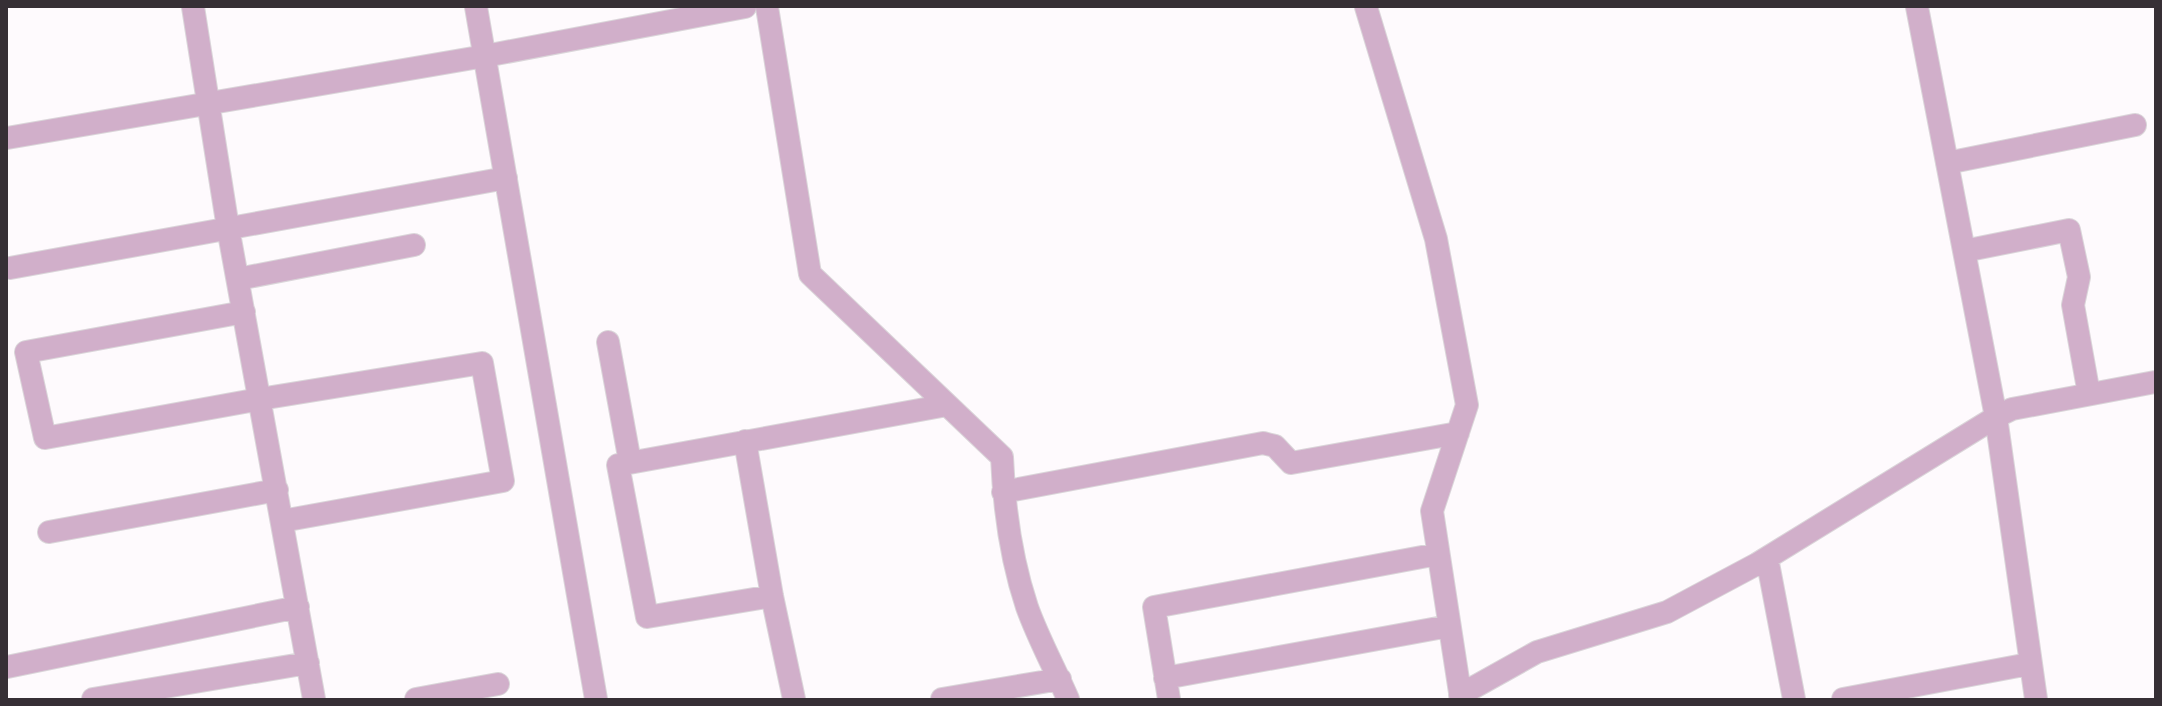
<svg xmlns="http://www.w3.org/2000/svg" width="2162" height="706" viewBox="0 0 2162 706" font-family="'DejaVu Sans',sans-serif">
  <style>
    .lines { fill: none; stroke-linecap: round; stroke-linejoin: round }
    .minor-casing { stroke: #dad5d9; stroke-width: 24 }
    .minor { stroke: #d1afca; stroke-width: 22 }
  </style>
  <rect width="100%" height="100%" fill="#fefafd"/>
  <g class="lines">
    <defs>
      <path id="minor" d="M193,7L228,228L314,699
        M476,7L596,699
        M767,7L810,274L1002,457C1004,507 1011,559 1027,607C1038,638 1055,669 1068,699
        M1366,7L1436,239L1467,405L1432,511L1461,699
        M1917,7L1996,417L2036,699
        M7,138L485,56L745,7
        M1947,163L2135,125
        M1964,251L2069,230L2079,277L2073,305L2089,394
        M10,268L506,178
        M238,279L414,245
        M244,312L26,352L45,438L260,399L482,363L503,481L282,521
        M608,342L630,462
        M745,441L772,596L794,699
        M1003,492L1263,443L1275,446L1291,463L1458,433
        M49,532L277,490
        M1767,558L1794,699
        M772,596L647,617L618,465L947,405
        M7,667L298,607
        M1165,678L1449,626
        M1460,695L1537,652L1667,612L1757,564L1996,417L2012,409L2155,382
        M93,699L308,663
        M416,699L498,684
        M942,699L1060,679
        M1169,699L1154,607L1438,554
        M1843,699L2029,664"/>
    </defs>
    <use href="#minor" class="minor-casing"/>
    <use href="#minor" class="minor"/>
  </g>
  <rect width="2162" height="706" fill="none" stroke="#362f35" stroke-width="16"/>
</svg>
